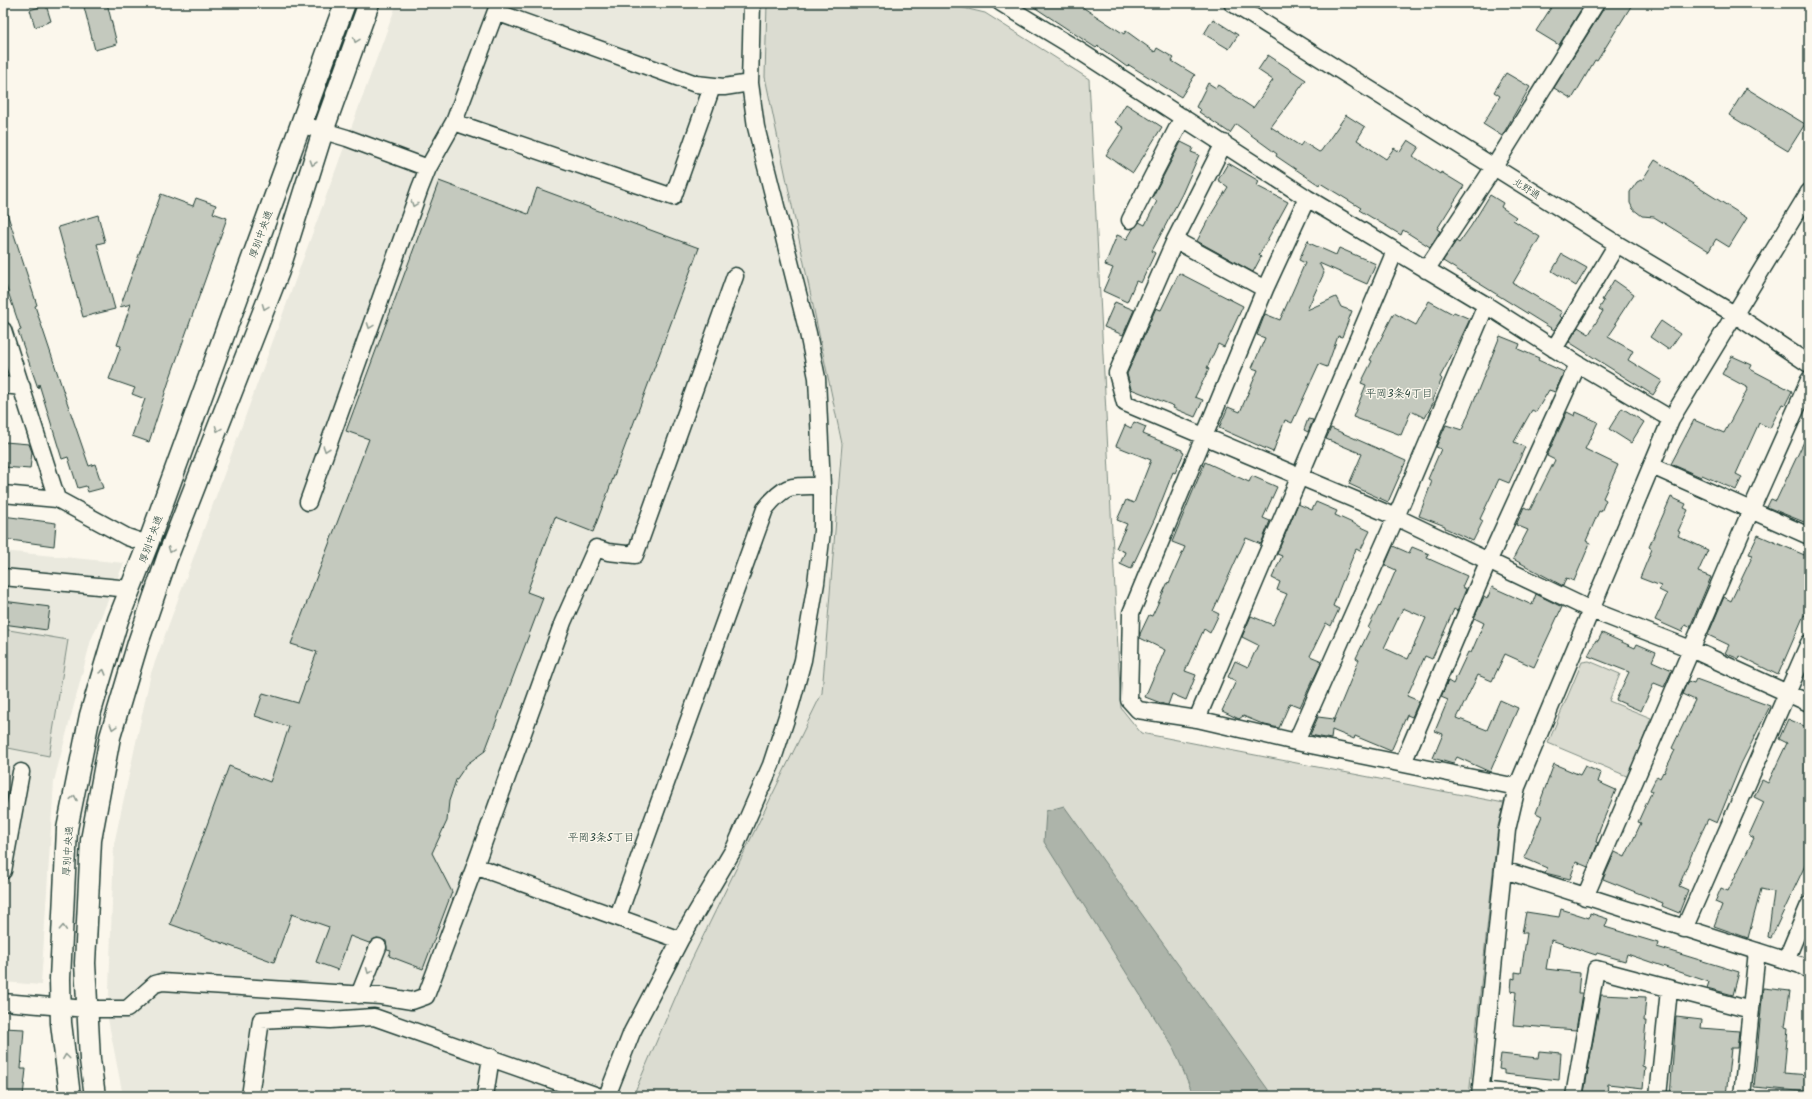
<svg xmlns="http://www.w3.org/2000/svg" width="1812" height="1099" viewBox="0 0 1812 1099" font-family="Kalam,'Klee One',sans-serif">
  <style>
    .built { fill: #eae9de }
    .green { fill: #dbdcd1; stroke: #7d8c82 }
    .water { fill: #adb4aa; stroke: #74847b }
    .building { fill: #c4c9be; stroke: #1f3d34; fill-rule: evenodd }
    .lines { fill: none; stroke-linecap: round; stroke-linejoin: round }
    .minor-casing { stroke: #1f3d34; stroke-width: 19 }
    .major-casing { stroke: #1f3d34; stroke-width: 23 }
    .minor { stroke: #fbf7ec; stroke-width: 16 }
    .major { stroke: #fbf7ec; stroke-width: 20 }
    .oneway { stroke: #8d9a90 }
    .labels { text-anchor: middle; stroke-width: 3; stroke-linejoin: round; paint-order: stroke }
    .street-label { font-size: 10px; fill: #1f3d34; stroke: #fbf7ec }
    .neighbourhood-label { font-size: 11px; fill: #1f3d34; stroke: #fbf7ec }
  </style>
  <rect width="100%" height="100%" fill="#fbf7ec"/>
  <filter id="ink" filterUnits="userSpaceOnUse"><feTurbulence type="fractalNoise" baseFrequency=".025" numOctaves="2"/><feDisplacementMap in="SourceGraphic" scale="8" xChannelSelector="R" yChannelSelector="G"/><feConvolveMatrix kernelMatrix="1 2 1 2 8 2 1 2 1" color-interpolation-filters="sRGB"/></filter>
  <g filter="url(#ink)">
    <path class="built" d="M397,3H767L765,77L841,442L822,693L691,961L633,1096H123L108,1019L114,844L151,673Z
      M3,551L124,563L91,640L54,781L41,985L3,982Z"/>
    <path class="green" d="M767,3H943L985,13L1089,79L1121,708L1141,733L1504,803L1498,826L1469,1096H633L691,961L822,693L842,444L765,77Z
      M3,629L68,640L49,756L3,747Z
      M1589,661L1620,674L1609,701L1651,718L1629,777L1548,743L1582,662Z"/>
    <path class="water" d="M1064,806L1272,1095V1096H1194L1173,1047L1044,842L1046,811Z"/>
    <path class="building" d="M83,3H107L117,44L95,50Z
      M1028,3H1076L1124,34L1126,31L1155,52L1157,48L1174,58L1172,61L1195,75L1181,97L1129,65L1127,67L1098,46L1096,48Z
      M1554,3H1585L1559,45L1536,31Z
      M1605,3H1633L1597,61L1595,60L1572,99L1554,88L1604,8Z
      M46,5L51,21L35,27L30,10Z
      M1213,19L1238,35L1229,49L1204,34Z
      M1268,55L1306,80L1271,127L1300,146L1303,142L1319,152L1321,151L1346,115L1365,127L1357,140L1386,159L1394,148L1400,152L1408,140L1419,147L1413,156L1440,174L1441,172L1464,186L1437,229L1440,231L1430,247L1403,230L1401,235L1359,210L1361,208L1320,183L1319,185L1276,156L1277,154L1236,124L1230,133L1199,112L1201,110L1196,107L1208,83L1216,88L1218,85L1253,108L1273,80L1258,70Z
      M1506,73L1530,87L1502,136L1483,124L1500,96L1494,92Z
      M1746,88L1805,124L1788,151L1729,115Z
      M1126,104L1162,127L1133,173L1106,155L1124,128L1115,122Z
      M1181,142L1193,148L1191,152L1199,155L1182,194L1152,251L1155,253L1141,283L1136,281L1127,302L1103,291L1113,268L1105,265L1117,235L1127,239L1133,229L1139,222L1145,225L1157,201L1152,198Z
      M1655,160L1747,218L1729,247L1716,239L1709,251L1654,217L1642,216L1633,209L1630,203V192L1637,182L1643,179Z
      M1228,163L1259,181L1257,186L1288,202L1259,255L1261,257L1253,272L1197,241L1209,218L1228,187L1218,180Z
      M439,181L528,214L537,188L699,248L593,532L555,517L527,592L543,598L485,751L467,764L456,780L449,801L447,821L432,853L452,892L423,969L389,956L391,951L387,950L386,941L377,938L369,943L350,936L338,970L316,962L329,927L292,914L274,962L170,924L229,766L270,782L289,727L255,716L263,693L298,703L317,652L291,644L369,439L346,431Z
      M161,194L193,206L196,198L216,205L213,213L227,218L170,378L149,442L132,436L145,399L132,394L135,388L109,379L121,346L117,345L131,304L120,307Z
      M1490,195L1503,203L1501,207L1516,217L1513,220L1540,237L1513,283L1562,312L1560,316L1562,318L1554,330L1443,261L1456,241L1459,243L1471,226Z
      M6,210L37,305L35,306L67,402L89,466L95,464L103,488L88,492L86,486L78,488L68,457L62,459L39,384L38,388L18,331L21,330L6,286L3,287V211Z
      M98,215L105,242L97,244L115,309L83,317L58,227Z
      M1308,240L1309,243L1336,255L1339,248L1376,264L1367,284L1319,263L1324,273L1307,310L1336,297L1341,307L1352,311L1342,337L1338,336L1327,367L1319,364L1292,423L1285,420L1273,452L1219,428L1228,407L1240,412L1258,370L1252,368L1265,338L1257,335L1265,314L1280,320L1305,263L1299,260Z
      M1562,254L1587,268L1576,286L1552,271Z
      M1179,273L1243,306L1224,347L1218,344L1207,368L1209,369L1195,397L1203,400L1195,417L1173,408L1174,406L1131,389L1127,374L1156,308L1161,310Z
      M1614,280L1634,294L1615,323L1617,324L1608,337L1633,351L1628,360L1662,381L1653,395L1569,342L1578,327L1589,334L1603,311L1599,309L1604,301L1602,300Z
      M1429,301L1453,314L1454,312L1470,319L1459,342L1440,377L1442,379L1432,400L1434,401L1425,418L1411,411L1401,435L1353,417L1366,385L1361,383L1372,361L1370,360L1394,313L1416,325Z
      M1115,302L1134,310L1123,335L1104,327Z
      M1661,321L1680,334L1669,350L1650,337Z
      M1500,336L1520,344L1518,349L1539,358L1538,360L1564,372L1555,392L1549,390L1536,412L1532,410L1514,442L1525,447L1509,483L1499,479L1480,519L1483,521L1473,541L1445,528V526L1419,516L1432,481L1428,479L1441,449L1436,447L1446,425L1462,430Z
      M1732,356L1752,365L1750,369L1792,391L1785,405L1782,404L1770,428L1759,423L1736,474L1742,477L1736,490L1702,475L1701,477L1671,464L1694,420L1724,433L1748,388L1722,374Z
      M1622,408L1644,422L1631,443L1609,429Z
      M1567,412L1575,416L1576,412L1598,422L1585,449L1618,465L1603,498L1606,500L1601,512L1599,511L1586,541L1590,543L1574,581L1566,578L1563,586L1513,559L1528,530L1516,525L1524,507L1530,510L1555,460L1547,456Z
      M1308,419L1313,420L1308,432L1304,430Z
      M1134,422L1146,427L1143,434L1182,450V452L1184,453L1175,473L1173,472L1155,518L1131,569L1120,564L1125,552L1116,548L1127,524L1117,520L1126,500L1134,503L1151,460L1116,446L1125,425L1131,428Z
      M1331,428L1406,461L1388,502L1349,484L1362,454L1326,439Z
      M1809,431V524L1767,507L1771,499L1776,501Z
      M5,442L29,444L32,452L30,469L3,467Z
      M1205,462L1249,482L1252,476L1277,487L1263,518L1270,521L1261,544L1246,538L1213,611L1219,614L1210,633L1204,629L1185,671L1196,675L1186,700L1172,694L1168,705H1166L1145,697L1165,650L1140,638V634L1149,615L1152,616L1168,582L1169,583L1185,547L1172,542Z
      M1671,497L1686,504L1684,508L1688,510L1678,531L1680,532L1678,536L1708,550L1698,572L1711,577L1690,627L1685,625L1682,632L1655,620L1667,594L1659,590L1661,586L1640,578L1652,549L1649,547Z
      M1316,502L1337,511L1335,515L1370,531L1360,551L1356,549L1341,585L1333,606L1339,609L1331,626L1326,623L1310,656L1322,661L1300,707L1290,703L1279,728L1265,725L1243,716L1239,719L1222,711L1236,681L1228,677L1235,661L1248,667L1258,645L1242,637L1251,616L1273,625L1287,594L1277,590L1280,582L1272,578L1282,556L1277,554L1298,504L1312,510Z
      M3,516L56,523L54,546L3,539Z
      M1758,535L1809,557V617L1804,615L1778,675L1740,656L1739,659L1725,653L1729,645L1708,635L1724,597L1731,601L1753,555L1749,554Z
      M1393,546L1409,553L1412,547L1429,554L1427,558L1467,576L1462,587L1466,589L1457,611L1454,609L1432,659L1425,656L1407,696L1419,701L1412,717L1407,715L1391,751L1355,736L1354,739L1332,730L1331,739L1310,735L1318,717L1334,719L1333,723L1359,660L1356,658L1370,629L1368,628L1379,606L1380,607L1396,570L1385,565ZM1403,608L1426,618L1408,659L1384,648Z
      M1492,587L1532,605L1536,594L1562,607L1534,667L1505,654L1492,681L1478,675L1457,718L1487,730L1500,700L1518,708L1490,772L1457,757L1453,764L1433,758L1443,734L1435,731L1448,700L1441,697L1448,681L1453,684L1468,652L1471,653L1484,623L1474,618L1484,597L1487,599Z
      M3,601L50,607L47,630L3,624Z
      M1602,633L1635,648L1637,644L1656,652L1652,661L1672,670L1664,687L1654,683L1641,711L1616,700L1629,672L1588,656L1596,640L1598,641Z
      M1696,679L1770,706L1741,764L1717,823L1708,819L1693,851L1679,886L1688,890L1679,913L1662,906L1663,903L1603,879L1615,852L1625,857L1641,823L1638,822L1652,791L1650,790L1657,776L1660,778L1663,772L1664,773L1675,750L1672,748L1695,700L1682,694L1688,681L1694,683Z
      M1788,719L1809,728V857L1771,938L1768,937L1774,892L1761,889L1748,938L1714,926L1722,905L1715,902L1721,888L1728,891L1754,838L1749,835L1764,802L1754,797L1762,780L1768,783L1787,743L1779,739Z
      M1554,764L1580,775L1585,766L1601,773L1598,782L1616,790L1600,828L1596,842L1598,843L1588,867L1576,862L1570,879L1545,873L1547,868L1524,858L1542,816L1536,813Z
      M1561,909L1589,918L1590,913L1608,919L1605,927L1658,943L1657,947L1739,972L1733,995L1707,988L1709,982L1627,954L1625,961L1597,953L1596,955L1551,940L1546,969L1580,973L1578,993H1582L1576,1030L1513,1025L1516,992L1511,991L1512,978L1515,979V972L1521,973L1527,933H1522L1526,912L1559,917Z
      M1763,988L1790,991L1785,1027L1788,1028L1784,1073L1809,1075V1092L1754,1087Z
      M1601,995L1646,997L1644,1021H1646L1642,1066L1645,1067L1643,1088L1608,1084L1607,1095L1584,1093Z
      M1676,1017L1702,1020L1701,1028L1739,1031L1737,1048H1731L1726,1096H1670Z
      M3,1028L24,1029L21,1069H26L23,1096H3Z
      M1539,1051L1561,1053L1559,1080L1504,1074V1070L1499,1069L1501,1054L1538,1058Z"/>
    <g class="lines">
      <defs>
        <path id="minor" d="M1001,3L1075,48L1307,198L1486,305L1578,364L1671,419
          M1232,3L1617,244L1734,314L1809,364
          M496,12L696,84L724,87L750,83
          M454,122L673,197L712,87
          M300,124L347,138L428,168
          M1224,143L1175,240L1117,373L1125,403L1396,517L1591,610L1691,649L1809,703
          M1307,198L1265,289L1131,613L1129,700L1138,710L1197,719L1296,742L1517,787
          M1130,220L1183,117
          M1175,240L1265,289
          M1426,270L1494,167L1596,3
          M3,330L57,499
          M1554,349L1617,244
          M3,385L22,387
          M1652,466L1809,536
          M3,494L57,499L127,537L148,544
          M308,502L420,188L428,168L454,122L499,3
          M3,577L130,589
          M1197,719L1395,251
          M1296,742L1396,517L1486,305
          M1403,763L1488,562L1578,364
          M1504,870L1800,965L1809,970
          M3,871L21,772
          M1585,897L1751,510L1809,380
          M618,916L765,509C786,483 791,486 822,486
          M1684,929L1809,643
          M680,940L475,866L563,622L596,548L608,552L635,555L735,276
          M1786,960L1809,905
          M359,995L378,947
          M3,1002L87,1009H127L155,984L162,982L381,996L412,1001L426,996L475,866
          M1481,1090L1536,1096
          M250,1096L261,1020L296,1018L330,1020L374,1017L598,1096
          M485,1096L491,1057
          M607,1096L632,1032L680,940L735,847L771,765L791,704L803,660L816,583L822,531V486L817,378L808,333L756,127L750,83L752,3
          M1480,1096L1507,830L1517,787L1671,419L1809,192
          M1574,1096L1596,969L1751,1010
          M1658,1096L1669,990
          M1742,1096L1757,951"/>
        <path id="major" d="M70,1096L61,1023L60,979L67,829L90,715L118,620L148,544L345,3
          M95,1096L90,1060L85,963L91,840L110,737L138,643L167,558L279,271L323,131L369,3"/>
      </defs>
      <use href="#minor" class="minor-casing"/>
      <use href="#major" class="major-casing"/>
      <use href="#minor" class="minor"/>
      <use href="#major" class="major"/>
    </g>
    <defs><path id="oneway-chevron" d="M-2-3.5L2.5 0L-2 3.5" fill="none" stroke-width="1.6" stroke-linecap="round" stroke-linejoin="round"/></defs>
    <g class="oneway">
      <use href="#oneway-chevron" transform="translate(356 40) rotate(110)"/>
      <use href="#oneway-chevron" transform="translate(313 163) rotate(108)"/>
      <use href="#oneway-chevron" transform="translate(414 204) rotate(110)"/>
      <use href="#oneway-chevron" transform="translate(265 307) rotate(111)"/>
      <use href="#oneway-chevron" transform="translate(370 326) rotate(110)"/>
      <use href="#oneway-chevron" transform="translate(218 429) rotate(111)"/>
      <use href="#oneway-chevron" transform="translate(326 449) rotate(109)"/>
      <use href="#oneway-chevron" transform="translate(171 550) rotate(111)"/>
      <use href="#oneway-chevron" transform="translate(103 672) rotate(-74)"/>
      <use href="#oneway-chevron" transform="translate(113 727) rotate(107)"/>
      <use href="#oneway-chevron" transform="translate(74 798) rotate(-79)"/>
      <use href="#oneway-chevron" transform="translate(63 928) rotate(-87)"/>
      <use href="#oneway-chevron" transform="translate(369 971) rotate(112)"/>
      <use href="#oneway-chevron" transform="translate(66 1057) rotate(-97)"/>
    </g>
  </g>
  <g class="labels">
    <g class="street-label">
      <text transform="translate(1527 188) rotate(32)" y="4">北野通</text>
      <text transform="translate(260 234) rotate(-70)" y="4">厚別中央通</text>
      <text transform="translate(150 539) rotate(-70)" y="4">厚別中央通</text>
      <text transform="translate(67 851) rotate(-86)" y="4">厚別中央通</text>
    </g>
    <g class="neighbourhood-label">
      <text x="1399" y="397">平岡3条4丁目</text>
      <text x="601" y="841">平岡3条5丁目</text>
    </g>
  </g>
  <rect width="1812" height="1099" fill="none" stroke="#fbf7ec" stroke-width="16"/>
  <rect x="8" y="8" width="1796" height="1083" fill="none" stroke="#1f3d34" stroke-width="1.5" filter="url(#ink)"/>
</svg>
